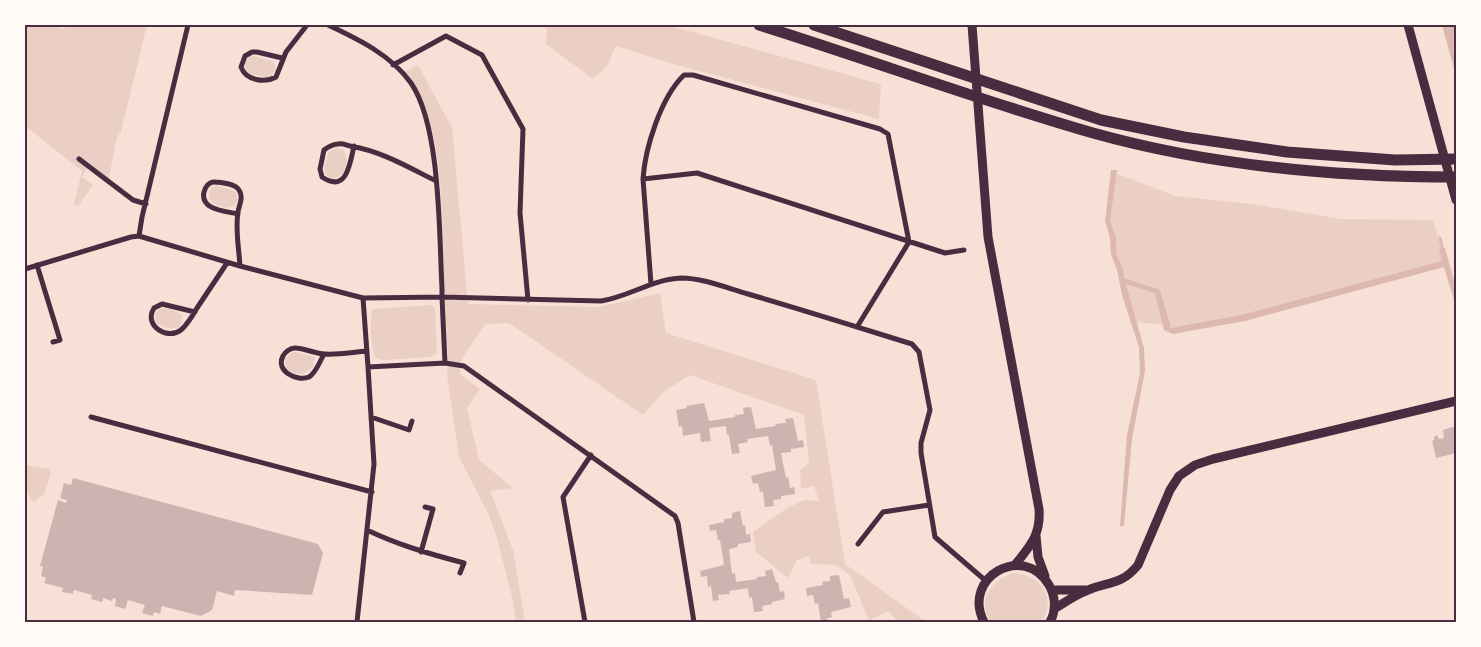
<svg xmlns="http://www.w3.org/2000/svg" width="1481" height="647" viewBox="0 0 1481 647" font-family="'Source Sans 3',sans-serif">
  <style>
    .green { fill: #ebcfc5 }
    .water { fill: #dcb8b0 }
    .lines { fill: none; stroke-linecap: round; stroke-linejoin: round }
    .stream { stroke: #dcb8b0; stroke-width: 3 }
    .building { fill: #ccb4b1 }
    .minor { stroke: #4a2c40; stroke-width: 5 }
    .tertiary { stroke: #4a2c40; stroke-width: 9 }
    .trunk { stroke: #4a2c40; stroke-width: 11 }
    .neatline { fill: none; stroke: #4a2c40; stroke-width: 2 }
  </style>
  <rect width="100%" height="100%" fill="#f7e1d7"/>
  <path class="green" d="M25,25H57L63,29L67,25H147L121,132L117,137L108,182L88,167L82,177L93,185L78,206L74,204L82,171L25,126Z
    M538,25H667L881,84L879,119L673,64L616,46L607,66L593,79L546,44L547,29Z
    M254,56L273,61L276,69L271,76L267,77L250,74L245,69V62L249,57Z
    M418,65L452,128L468,304L599,307L660,293L666,333L816,380L845,564L926,622H898L888,611L869,621L850,575L836,565L812,564L808,556L797,560L788,578L756,552L753,532L787,508L804,500L819,501L814,486L801,489L800,470L809,463L804,415L690,375L663,392L643,415L509,323L485,324L462,358L460,374L480,389L467,408L479,460L513,488L490,491L513,550L525,622H516L512,597L497,538L489,515L459,457L447,375L448,358C446,319 444,280 443,240C440,183 442,120 405,72Z
    M336,148L344,150C350,161 345,177 332,179L326,175L324,166L329,152Z
    M1113,172L1175,196L1253,204L1341,219L1433,220L1446,263L1241,319L1173,330L1166,325L1135,322L1125,295L1108,221Z
    M215,185L235,191L238,200L234,206L226,208L212,203C208,198 208,192 212,187Z
    M432,305L435,310L437,353L430,357L384,360L376,358C371,350 369,318 373,309Z
    M162,308L176,311L182,315V322L179,328H167L156,323L155,313Z
    M295,352L315,357L313,367L303,374L292,373L286,368L285,360L291,353Z
    M25,465L50,469L51,472L45,493L34,502C24,493 25,477 25,465Z
    M1015,573C1041,576 1057,597 1042,622H991C975,600 993,578 1015,573Z"/>
  <path class="water" d="M1442,25H1456V76Z
    M1111,170H1117L1110,221L1116,238V253L1123,269L1124,278L1160,290L1171,328L1241,315L1442,261L1439,249L1445,248L1456,288V307L1444,267L1245,321L1173,334L1164,330L1155,293L1126,284L1144,348L1145,371L1132,439L1124,526H1120L1127,435L1140,373L1139,347L1122,295L1117,270L1111,254L1110,238L1105,221Z"/>
  <g class="lines">
    <path class="stream" d="M1440,238L1443,251"/>
  </g>
  <path class="building" d="M704,403L709,421L735,417V415L744,414L743,408L751,407L756,429L776,426L775,424L786,423L785,419L793,418L798,441L803,440L804,447L791,449V452L781,453L786,478L788,477L790,488L794,487L795,494L781,496V499L773,500L774,506L765,507L763,492H760L758,483L753,484L751,476L776,470L772,445L770,446L768,436L747,439L748,442L738,444L740,453L732,454L729,435H727L726,426L709,428L711,441L701,442L700,433L683,436L682,426L679,427L676,410L687,408L686,406Z
    M1456,426V453L1436,458L1432,441L1434,440V437L1437,435L1439,439L1444,438L1443,430Z
    M73,478L318,544L323,553L312,595L235,590L234,596L217,591L212,610L201,616L162,606L160,614L154,612L153,616L142,613L145,605L128,600L125,609L115,606L116,599L113,598L112,601L103,598L102,602L91,599L92,595L74,590L73,594L62,592L63,588L44,583L46,578L41,576L43,567L40,566L58,500L66,503L67,500L60,498L64,483L71,485Z
    M740,511L743,526L745,525L746,535L750,534L751,542L738,544V547L729,549L732,574L735,573L736,582L757,579V577L766,576L765,571L772,569L776,582H778L780,592L784,591L785,599L772,602V604L762,606L763,611L754,612L752,597L749,598L748,588L729,591L730,594L718,595L719,600L713,601L711,586L708,587L707,576L701,577L700,571L724,565L720,540H718L716,530L710,531L709,525L724,522V519L732,518V513Z
    M839,575L844,599L849,598L851,607L831,612L832,617L827,618L828,622H821L818,603L815,604L813,595L807,596L806,588L823,585L822,582L830,581V576Z"/>
  <g class="lines">
    <path class="minor" d="M188,25L142,217L139,236L240,266L363,298
      M328,25C358,39 391,55 411,83C441,127 439,235 442,288V297L445,363L368,367L363,298L442,297L601,301C628,297 653,279 681,278C703,278 727,288 748,294C803,310 857,327 912,344L919,352L930,410L921,443V453L935,537L986,581
      M282,58L257,52H252L245,56L241,67C246,81 265,83 276,77L286,52L307,25
      M393,65L446,36L482,55L523,129L520,213L528,300
      M354,146C350,163 347,194 322,177L320,169L324,150C328,147 333,144 338,144C342,143 346,145 350,146C381,151 408,167 436,181
      M79,159L133,200L146,204
      M643,179L697,173L945,253L964,250
      M238,214C225,211 200,210 204,192C205,187 209,182 214,182C221,182 236,184 239,190C244,197 239,205 238,212C235,229 239,249 240,266
      M37,265L60,340L53,342
      M25,269L131,237L139,236
      M651,284L643,179C645,148 661,97 684,75H693L880,129L888,134L909,242L857,327
      M195,312L162,304L154,308C143,325 167,341 181,330C188,324 193,315 197,308C207,293 217,278 227,263
      M324,354C320,361 316,373 309,377C297,382 275,371 283,356C285,352 290,348 295,348C305,348 315,354 325,354C338,355 353,352 367,351
      M445,363L464,366L675,516L678,523L694,622
      M91,417L372,492
      M371,417L409,430L412,421
      M367,530C398,545 430,554 464,563L460,573
      M858,544L883,512L929,505
      M421,552L433,509L425,507
      M357,622L374,464L368,367
      M585,622L563,497L591,455"/>
    <path class="tertiary" d="M972,25L988,237L1039,509C1041,535 1030,546 1015,565
      M1408,25L1456,200
      M1036,536L1038,557L1045,576
      M1052,590H1086
      M1054,609C1064,603 1075,595 1086,591C1108,581 1121,586 1138,565L1170,490L1179,476L1195,465L1213,459L1456,401
      M984,622C961,577 1024,542 1049,585C1056,597 1056,611 1050,622"/>
    <path class="trunk" d="M759,25C871,60 981,101 1093,133C1211,166 1335,177 1456,177
      M814,25L1101,120L1184,137L1287,152L1395,160L1456,159"/>
  </g>
  <rect width="1481" height="647" fill="none" stroke="#fffaf5" stroke-width="52"/>
  <rect x="26" y="26" width="1429" height="595" class="neatline"/>
</svg>
